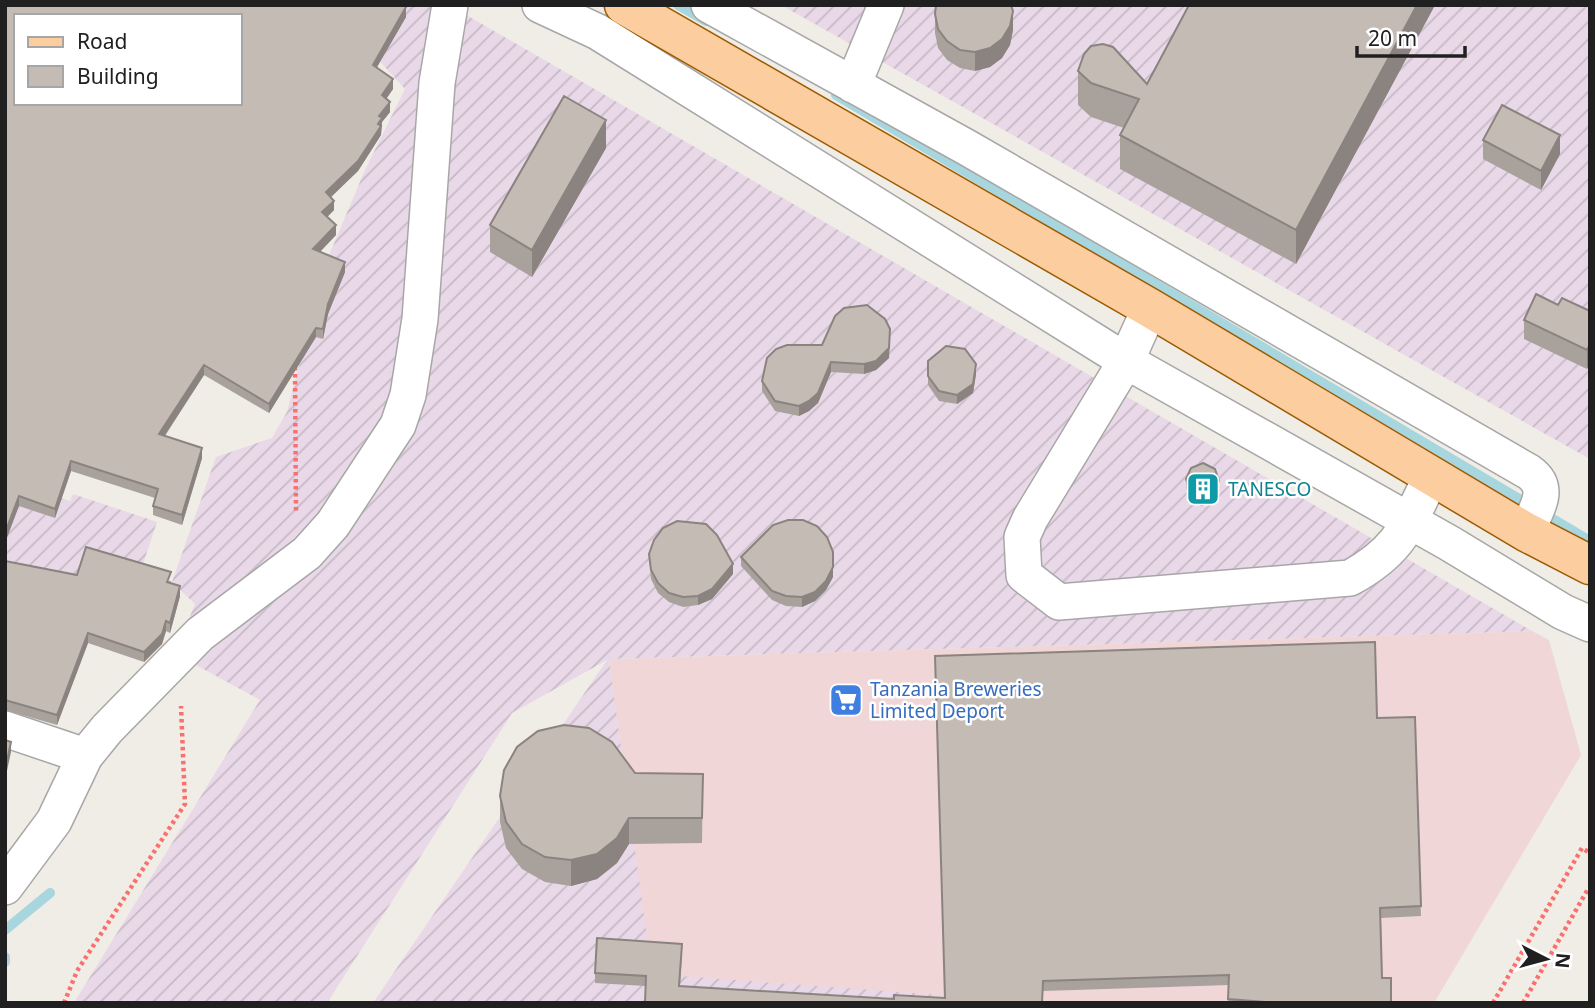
<svg xmlns="http://www.w3.org/2000/svg" width="1595" height="1008" viewBox="0 0 1595 1008" font-family="'Noto Sans',sans-serif">
  <style>
    .commercial { fill: #f1d6d7 }
    .industrial { fill: url(#industrial-furrows) }
    .lines { fill: none; stroke-linecap: round; stroke-linejoin: round }
    .stream { stroke: #a7d6de; stroke-width: 10 }
    .minor-casing { stroke: #a7a7a7; stroke-width: 38 }
    .major-casing { stroke: #9c5b00; stroke-width: 41 }
    .path { stroke: #fa706d; stroke-width: 4.5; stroke-dasharray: 3.5 3.5; stroke-linecap: butt }
    .minor { stroke: #fff; stroke-width: 35 }
    .major { stroke: #fccd9f; stroke-width: 38 }
    .wall { fill: #a9a19c }
    .shaded-wall { fill: #8a837f }
    .building { fill: #c5bbb5; stroke: #8a837f; stroke-width: 2; fill-rule: evenodd }
    .labels { text-anchor: middle; stroke-width: 5; stroke-linejoin: round; paint-order: stroke }
    .culture-label { font-size: 19px; fill: #0d838f; stroke: #fff; text-anchor: start }
    .shop-label { font-size: 19px; fill: #366cbe; stroke: #fff; text-anchor: start }
  </style>
  <defs>
    <pattern id="industrial-furrows" width="10" height="10" patternUnits="userSpaceOnUse" patternTransform="scale(1.75)"><rect width="10" height="10" fill="#e9d8e8"/><path d="M-1 1l2-2M0 10L10 0M9 11l2-2" fill="none" stroke="#c8b9c7"/></pattern>
  </defs>
  <rect width="100%" height="100%" fill="#f0ece6"/>
  <path class="commercial" d="M1532,631L1549,640L1581,755L1434,1003H1015L651,974L609,659Z"/>
  <path class="industrial" d="M389,5H449L1532,631L609,659L652,974L1052,1003H373L607,660L512,713L327,1003H74L260,700L163,647L183,634L195,604L172,582L216,457L272,438L287,412L325,265L365,170L405,89L374,55Z
    M781,5H1590V459Z
    M5,479L70,501L73,494L157,522L128,609L5,563Z"/>
  <g class="lines">
    <path class="stream" d="M678,5L706,21
      M836,95L1590,541
      M5,930L50,893
      M5,957V962"/>
    <defs>
      <path id="minor" d="M540,5L598,32L1126,361L1449,543L1563,612L1590,624
        M709,5L966,147L1529,472C1553,489 1535,511 1526,532
        M853,85L886,5
        M1150,308L1126,361L1030,519L1022,537L1024,575L1059,602L1350,578C1401,550 1407,526 1431,477
        M5,729L85,756
        M5,887L54,821L85,756L107,729L200,634L307,553L333,524L398,425L408,395L420,319L437,83L450,5"/>
      <path id="major" d="M624,5L1150,308L1526,532L1590,565"/>
    </defs>
    <use href="#minor" class="minor-casing"/>
    <use href="#major" class="major-casing"/>
    <path class="path" d="M295,367L296,512
      M64,1003L77,971L185,804L181,706
      M1493,1003L1582,848L1590,853
      M1523,1003L1588,889"/>
    <use href="#minor" class="minor"/>
    <use href="#major" class="major"/>
  </g>
  <path class="wall" d="M5,5L406,17L377,67L393,89L386,99L390,112L382,122L381,135L358,171L330,197L334,210L327,217L336,235L320,252L345,272L328,314L323,339L316,337L269,413L204,375L165,436L202,458L182,525L153,515V506L155,498L71,471L55,518L19,506Z
    M1189,5H1435L1296,264L1120,169V135L1124,128L1091,117L1078,105V71L1147,84Z
    M935,14L1013,30L1010,45L1002,58L990,67L975,71L960,68L947,60L938,48L935,33Z
    M1483,140L1560,154L1541,190L1483,159Z
    M606,148L532,277L490,252V225Z
    M1558,305L1590,311V363L1587,369L1524,339V320Z
    M890,339L889,358L876,370L864,374L831,372L818,403L809,411L799,416L775,411L762,391V381L822,345Z
    M928,361L976,374L973,393L957,404L939,401L928,385Z
    M1186,479L1219,491L1214,502L1201,506L1190,500L1186,488Z
    M649,554L733,574L712,599L698,605L683,607L669,602L658,593L651,579Z
    M741,557L833,577L826,590L815,601L802,607L786,606L772,600L741,566Z
    M5,561L77,575L171,581L170,583L180,596L170,633L166,631L162,644L144,662L88,643L57,725L5,710Z
    M1415,717L1421,916L1381,918L1382,978L1391,1003H1228L1229,985L1043,991V1003H645L646,986L595,983V973L682,954L680,986L894,999L945,998L1377,718Z
    M635,773L703,774L702,843L629,844L617,863L597,879L571,886L545,882L522,869L506,848L500,822V796Z"/>
  <path class="shaded-wall" d="M1417,5H1435L1296,264V230Z
    M406,7V17L373,74V65Z
    M1013,11V30L1010,45L1002,58L990,67L975,71V52Z
    M393,79V89L382,105V95Z
    M390,102V112L382,122L381,135L358,171L326,202V192Z
    M606,120V148L532,277V250Z
    M1560,135V154L1541,190V171Z
    M334,201V210L322,222V212Z
    M336,225V235L313,259V249Z
    M345,262V272L328,314L323,339V329L328,304Z
    M316,328V337L269,413V404Z
    M890,329L889,358L876,370L864,374V364Z
    M1590,344V363L1587,369V350Z
    M831,362V372L818,403L809,411L799,416V406Z
    M976,364V374L973,393L957,404V395Z
    M204,365V375L159,444V434Z
    M202,448V458L182,525V515Z
    M71,461V471L55,518V509Z
    M1219,481V491L1214,502L1201,506V497Z
    M19,496V506L5,543V533Z
    M833,552V577L826,590L815,601L802,607V597Z
    M733,564V574L712,599L698,605V596Z
    M180,586V596L170,633V623Z
    M166,621V631L162,644L144,662V652Z
    M88,633V643L57,725V715Z
    M11,742V752L5,780V770Z
    M629,818V844L617,863L597,879L571,886V860Z"/>
  <path class="building" d="M5,5H402L406,7L373,65L393,79L382,95L390,102L379,116L382,118L378,124L381,126L358,161L326,192L334,201L322,212L336,225L313,249L345,262L328,304L323,329L316,328L269,404L204,365L159,434L202,448L182,515L153,506L158,489L71,461L55,509L19,496L5,533ZM16,16H240V103H16Z
    M936,5H1011L1013,11L1010,26L1002,39L990,48L975,52L960,50L947,41L938,29L935,14Z
    M1189,5H1417L1296,230L1120,135L1139,99L1091,83L1078,71L1084,54L1091,46L1103,44L1113,47L1147,84Z
    M564,96L606,120L532,250L490,225Z
    M1502,105L1560,135L1541,171L1483,140Z
    M1536,294L1558,305L1562,298L1590,311V344L1587,350L1524,320Z
    M867,305L885,319L890,329L889,348L876,361L864,364L831,362L818,393L809,401L799,406L775,401L762,381L767,358L776,349L787,345H822L835,316L844,308Z
    M946,346L965,349L976,364L973,384L957,395L939,391L928,376V361Z
    M1203,463L1215,469L1219,481L1214,492L1201,497L1190,491L1186,479L1191,468Z
    M788,520H803L817,526L827,537L833,552V567L826,581L815,592L802,597L786,596L772,591L741,557L773,525Z
    M677,521L706,524L717,535L733,564L712,589L698,596L683,597L669,593L658,583L651,570L649,554L654,540L663,528Z
    M86,547L171,572L167,582L180,586L170,623L166,621L162,634L144,652L88,633L57,715L5,700V561L77,575Z
    M1375,642L1377,718L1415,717L1421,906L1380,908L1382,978H1391V1003H1279L1228,999L1229,975L1043,981L1042,1003H645L646,976L595,973L597,938L682,944L679,986L894,999V995L945,998L935,656Z
    M564,725L589,728L612,742L635,773L703,774L702,818H629L617,838L597,854L571,860L545,857L522,844L506,822L500,796L504,770L517,747L538,731Z
    M5,740L11,742L5,770Z"/>
  <defs>
    <symbol id="building-square" viewBox="-11 -11 22 22"><rect x="-9" y="-9" width="18" height="18" rx="4" fill="#0f9aa8" stroke="#fff"/><path d="M-4-6H4V6H1V3H-1V6H-4ZM-2.5-4.3h1.7v1.8h-1.7ZM.8-4.3h1.7v1.8H.8ZM-2.5-1h1.7V.8h-1.7ZM.8-1h1.7V.8H.8Z" fill="#fff"/></symbol>
    <symbol id="supermarket-square" viewBox="-11 -11 22 22"><rect x="-9" y="-9" width="18" height="18" rx="4" fill="#3f7fe0" stroke="#fff"/><path d="M-6-5.5h2.5l.6 2H6L4.5 2H-2.5L-4.4-4H-6ZM-1.5 3.2a1.3 1.3 0 1 0 .1 0ZM3 3.2a1.3 1.3 0 1 0 .1 0Z" fill="#fff"/></symbol>
  </defs>
  <g fill-rule="evenodd">
    <use href="#building-square" x="1184" y="470" width="38" height="38"/>
    <use href="#supermarket-square" x="827" y="681" width="38" height="38"/>
  </g>
  <g class="labels">
    <g class="culture-label">
      <text x="1228" y="496">TANESCO</text>
    </g>
    <g class="shop-label">
      <text x="870" y="696">Tanzania Breweries<tspan x="870" dy="22">Limited Deport</tspan></text>
    </g>
  </g>
  <rect width="1595" height="1008" fill="none" stroke="#202020" stroke-width="14"/>
  <rect x="14" y="14" width="228" height="91" fill="#ffffff" stroke="#a6a6a6" stroke-width="2"/>
  <rect x="28" y="37" width="35" height="10" fill="#fccd9f" stroke="#a6a6a6" stroke-width="2"/>
  <text x="77" y="49" font-size="21" fill="#202020">Road</text>
  <rect x="28" y="66" width="35" height="21" fill="#c5bbb5" stroke="#a6a6a6" stroke-width="2"/>
  <text x="77" y="84" font-size="21" fill="#202020">Building</text>
  <g transform="translate(1546 959) rotate(96)" stroke="#ffffff" stroke-width="5" paint-order="stroke">
  <path d="M0-5L12 26L0 18L-12 26Z" fill="#202020"/>
  <text y="-10" font-size="19" font-weight="bold" text-anchor="middle" fill="#202020">N</text>
  </g>
  <path d="M1357 46v10h108v-10" fill="none" stroke="#202020" stroke-width="3.5"/>
  <text x="1368" y="46" font-size="21" fill="#202020" stroke="#ffffff" stroke-width="5" paint-order="stroke">20 m</text>
</svg>
